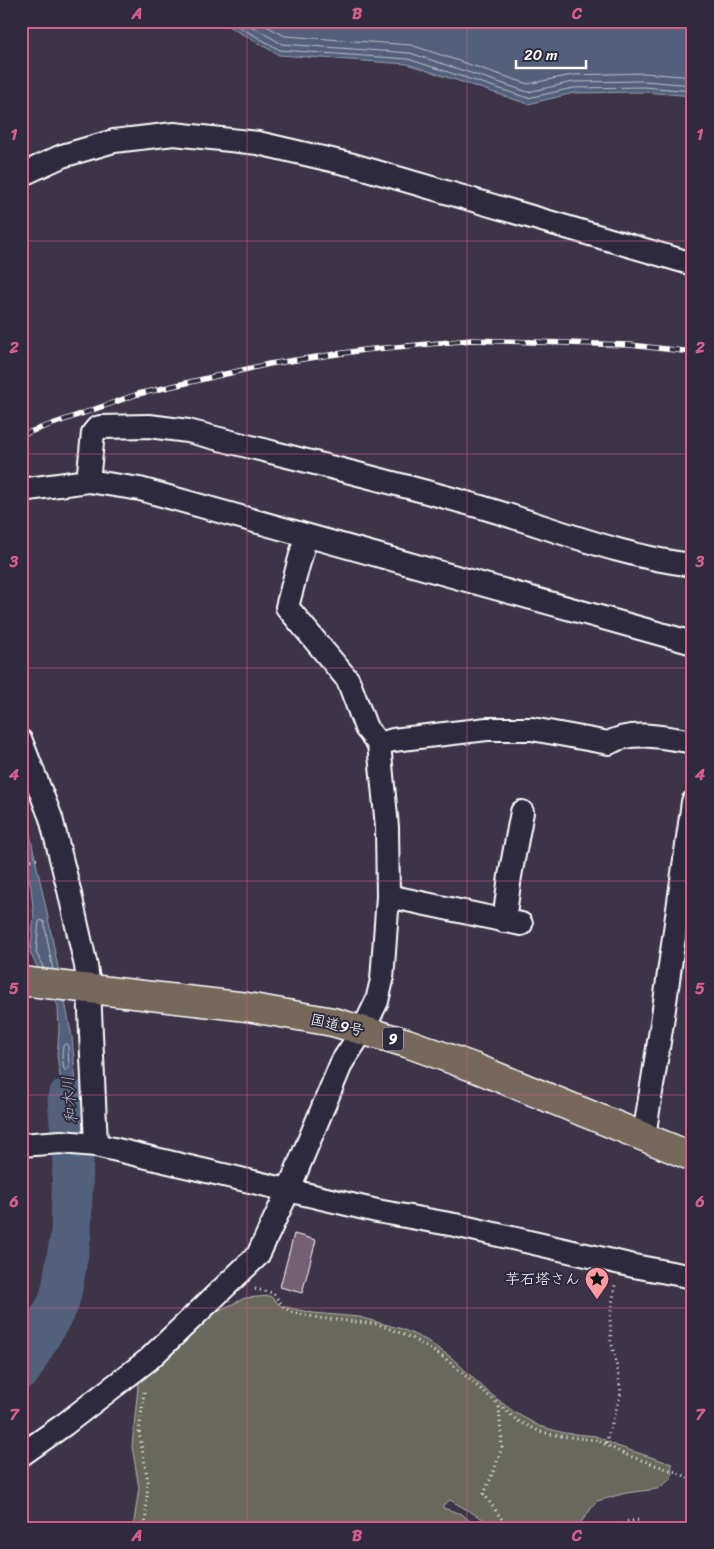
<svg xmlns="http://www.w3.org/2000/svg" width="714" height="1549" viewBox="0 0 714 1549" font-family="Sriracha,'Klee One',sans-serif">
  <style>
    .green { fill: #67695b; stroke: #b3b4ad }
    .water { fill: #53617c; stroke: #98a0b0 }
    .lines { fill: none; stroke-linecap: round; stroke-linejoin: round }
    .shore { stroke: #bac0cb; stroke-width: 1 }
    .river { stroke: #53617c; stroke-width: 41 }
    .building { fill: #755e72; stroke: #fff }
    .minor-casing { stroke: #fff; stroke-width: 26 }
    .highway-casing { stroke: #fff; stroke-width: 31 }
    .path { stroke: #fff; stroke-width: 3; stroke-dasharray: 1 4; stroke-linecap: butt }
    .minor { stroke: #2f2a3d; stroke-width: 22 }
    .highway { stroke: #76695c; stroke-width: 28 }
    .rail-casing { stroke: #fff; stroke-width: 5.5 }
    .rail { stroke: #2f2a3d; stroke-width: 4; stroke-dasharray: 11; stroke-linecap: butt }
    .grid { fill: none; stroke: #d45d8c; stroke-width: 1; stroke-opacity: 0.55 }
    .labels { text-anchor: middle; stroke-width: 4; stroke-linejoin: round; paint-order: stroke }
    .shield { fill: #2f2a3d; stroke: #c1bfc5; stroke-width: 1 }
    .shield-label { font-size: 14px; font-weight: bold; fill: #fff }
    .street-label { font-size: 15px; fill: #fff; stroke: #2f2a3d }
    .poi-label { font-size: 15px; fill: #fff; stroke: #2f2a3d; text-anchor: end }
    .water-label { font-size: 16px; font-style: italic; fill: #b2b8c4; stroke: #2f2a3d }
    .neatline { fill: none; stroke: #d45d8c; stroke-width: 2 }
    .grid-label { font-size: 16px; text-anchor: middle; font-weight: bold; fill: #d45d8c }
  </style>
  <rect width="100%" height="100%" fill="#3d3448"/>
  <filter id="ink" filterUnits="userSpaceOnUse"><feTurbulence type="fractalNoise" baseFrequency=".02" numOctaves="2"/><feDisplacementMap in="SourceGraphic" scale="10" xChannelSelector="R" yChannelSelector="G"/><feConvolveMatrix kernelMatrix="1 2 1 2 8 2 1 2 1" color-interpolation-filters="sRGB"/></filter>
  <g filter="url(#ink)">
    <path class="green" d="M270,1296L281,1306L313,1313L359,1317L402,1329L426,1340L452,1358L488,1392L514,1412L539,1426L564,1433L596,1436L617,1446L672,1464L671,1479L657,1489L626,1493L597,1501L581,1522L580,1528H492L488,1522L450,1500L443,1505V1508L462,1514L477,1528H133L139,1488L132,1446L139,1377L218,1311L245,1298Z"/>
    <path class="water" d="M219,21H693V96L644,92L574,93L528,104L407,64L279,55Z
      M21,794L46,908L72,1037L77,1099L83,1143L65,1131V1106L57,1056L59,1031L58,1006L30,953L34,918L31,887L21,845Z"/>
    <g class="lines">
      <path class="shore" d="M229,21L280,50L408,59L528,98L573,88L644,87L693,91
        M242,21L282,44L410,53L528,92L573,82L644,81L693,85
        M257,21L285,36L411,45L528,84L572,75L644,73L693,77
        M44,969L36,952L39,922L41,920L44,922L53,970
        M66,1044L68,1046L69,1068L66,1071L64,1069L62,1056L63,1046Z"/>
      <path class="river" d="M21,1369L58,1304L62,1289L71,1234L73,1159L68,1098"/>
    </g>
    <path class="building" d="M294,1234L316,1240L302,1293L280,1287Z"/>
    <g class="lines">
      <defs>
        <path id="minor" d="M21,175L62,156L114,141L174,134L258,143L353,165L693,264
          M88,481L93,433L97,428L100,427L149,426L188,431C285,456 384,479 481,507C550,527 621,557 693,565
          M21,490L88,481L140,489L693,643
          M21,741L51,818L69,890L86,966L89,989L96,1145
          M379,744L393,740L487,729H532L609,743C632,729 668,738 693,742
          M388,896L521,924
          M504,921L510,876L522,812
          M644,1136L662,1023L693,802
          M21,1145L61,1142L96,1145L377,1211L455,1225L634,1266L693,1277
          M21,1455L65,1424L148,1360L258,1255L288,1191L342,1062L363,1030L377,1001L382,980L388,896L387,827L379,744L366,728L348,680L287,607L306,536"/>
        <path id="highway" d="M21,981L247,1007L333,1022L407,1043L478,1069L693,1157"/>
      </defs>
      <use href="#minor" class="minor-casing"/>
      <use href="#highway" class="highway-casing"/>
      <path class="path" d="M21,861L38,859
        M685,1026L693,1027
        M255,1289L273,1293L283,1306L291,1312L319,1318L378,1324L412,1338L446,1359L518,1421L541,1432L559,1436L597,1440L624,1454L681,1474L693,1481
        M144,1392L139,1433L148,1481L145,1528
        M499,1407L502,1447L495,1468L484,1494L508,1528
        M606,1443L621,1393L617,1367L611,1341L610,1318L615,1285
        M415,1524L427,1528
        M620,1528L625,1522L639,1520"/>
      <use href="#minor" class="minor"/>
      <use href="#highway" class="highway"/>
      <defs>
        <path id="rail" d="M21,435L138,394L269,364L364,350L472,340L630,345L693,352"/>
      </defs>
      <use href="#rail" class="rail-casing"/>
      <use href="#rail" class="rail"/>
    </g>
  </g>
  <path class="grid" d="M247,21V1528M467,21V1528M21,241H693M21,454H693M21,668H693M21,881H693M21,1095H693M21,1308H693"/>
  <defs>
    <symbol id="sight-pin" viewBox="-11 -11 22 30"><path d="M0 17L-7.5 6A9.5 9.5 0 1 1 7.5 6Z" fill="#ff9aa2" stroke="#2f2a3d"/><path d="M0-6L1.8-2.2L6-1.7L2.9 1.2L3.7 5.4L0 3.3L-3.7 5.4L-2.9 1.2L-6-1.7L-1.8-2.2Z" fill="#111"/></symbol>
  </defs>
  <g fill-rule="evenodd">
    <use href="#sight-pin" x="583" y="1265" width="28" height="38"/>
  </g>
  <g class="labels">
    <rect class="shield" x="383" y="1027.5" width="20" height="23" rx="4"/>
    <g class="shield-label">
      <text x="393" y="1044">9</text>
    </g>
    <g class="street-label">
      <text transform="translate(337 1025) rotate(13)" y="5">国道9号</text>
    </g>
    <g class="poi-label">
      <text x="580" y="1284">芋石塔さん</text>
    </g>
    <g class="water-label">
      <text transform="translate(69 1100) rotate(-95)" y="6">和木川</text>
    </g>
  </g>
  <rect width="714" height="1549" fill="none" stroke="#2f2a3d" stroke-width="55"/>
  <path d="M516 60v8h70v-8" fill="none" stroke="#ffffff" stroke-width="2.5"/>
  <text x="524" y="60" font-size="15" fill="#ffffff" stroke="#2f2a3d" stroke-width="4" paint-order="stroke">20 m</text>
  <rect x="28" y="28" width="658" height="1494" class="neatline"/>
  <g class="grid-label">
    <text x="137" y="19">A</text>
    <text x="357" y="19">B</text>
    <text x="577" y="19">C</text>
    <text x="14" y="140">1</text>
    <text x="700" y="140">1</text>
    <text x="14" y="353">2</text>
    <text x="700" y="353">2</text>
    <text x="14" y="567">3</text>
    <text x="700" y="567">3</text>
    <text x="14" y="780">4</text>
    <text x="700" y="780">4</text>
    <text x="14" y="994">5</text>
    <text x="700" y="994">5</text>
    <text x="14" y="1207">6</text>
    <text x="700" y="1207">6</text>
    <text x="14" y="1420">7</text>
    <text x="700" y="1420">7</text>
    <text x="137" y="1541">A</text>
    <text x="357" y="1541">B</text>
    <text x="577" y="1541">C</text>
  </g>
</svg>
